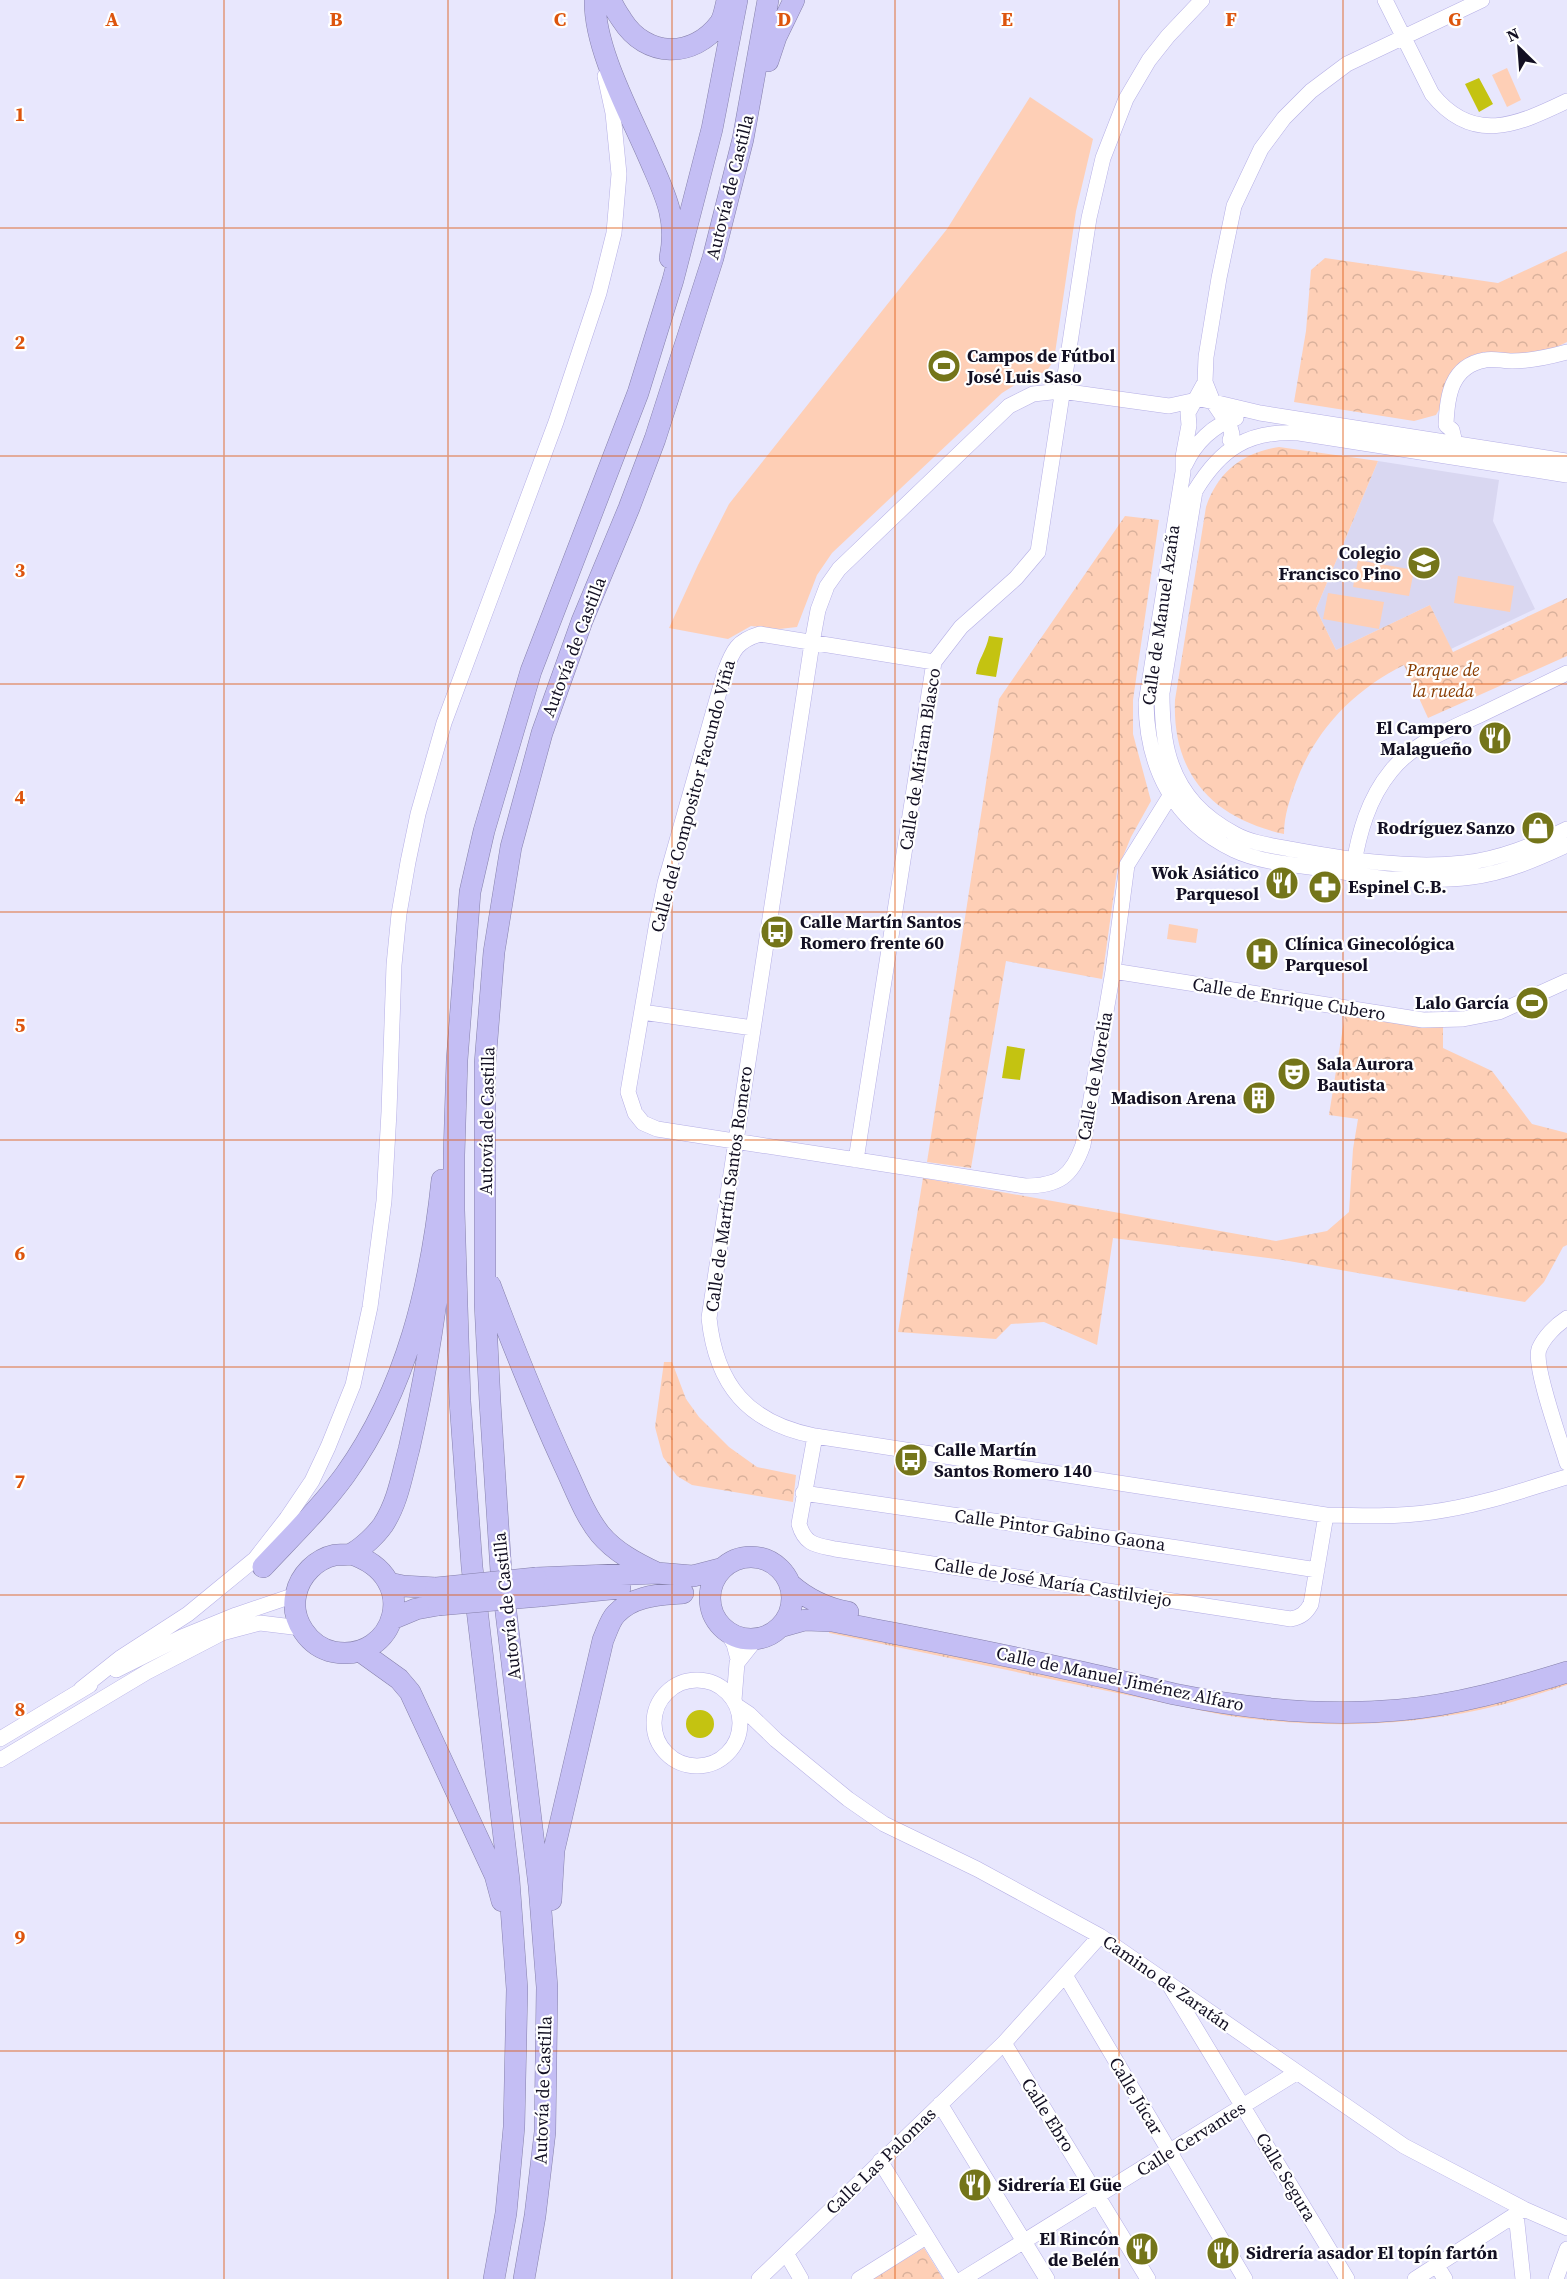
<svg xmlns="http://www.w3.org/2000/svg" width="1567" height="2279" viewBox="0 0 1567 2279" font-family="'Source Serif 4',serif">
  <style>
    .built { fill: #d9d7f1 }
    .grass { fill: url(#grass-tufts) }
    .park { fill: url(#park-crowns) }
    .pitch { fill: #fecfb6 }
    .water { fill: #c4c311 }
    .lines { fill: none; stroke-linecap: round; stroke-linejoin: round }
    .minor-casing { stroke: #b5afe5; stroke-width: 16 }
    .highway-casing { stroke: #8681ab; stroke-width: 22 }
    .minor { stroke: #fff; stroke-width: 15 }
    .highway { stroke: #c4bef4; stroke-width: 21 }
    .highway-bridge-casing { stroke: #8681ab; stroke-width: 22; stroke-linecap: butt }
    .highway-bridge { stroke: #c4bef4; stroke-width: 21 }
    .grid { fill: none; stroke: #dd550d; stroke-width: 1.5; stroke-opacity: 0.55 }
    .labels { text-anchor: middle; stroke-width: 4.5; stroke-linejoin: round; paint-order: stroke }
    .street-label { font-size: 18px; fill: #131023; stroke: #fff }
    .poi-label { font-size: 18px; font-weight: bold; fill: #131023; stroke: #fff; text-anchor: start }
    .park-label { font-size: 18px; font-style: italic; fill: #883c00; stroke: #fff }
    .grid-label { font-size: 20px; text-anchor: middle; font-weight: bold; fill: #dd550d; stroke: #fff; stroke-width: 4.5; stroke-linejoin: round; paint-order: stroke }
  </style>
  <defs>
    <pattern id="grass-tufts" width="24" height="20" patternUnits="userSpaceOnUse" patternTransform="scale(1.5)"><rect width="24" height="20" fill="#fecfb6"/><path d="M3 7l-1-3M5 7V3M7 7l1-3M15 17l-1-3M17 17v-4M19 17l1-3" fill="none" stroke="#d9b19c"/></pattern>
    <pattern id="park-crowns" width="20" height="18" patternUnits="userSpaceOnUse" patternTransform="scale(1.5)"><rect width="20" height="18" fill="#fecfb6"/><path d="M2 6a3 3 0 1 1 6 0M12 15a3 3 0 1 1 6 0" fill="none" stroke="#d9b19c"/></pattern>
  </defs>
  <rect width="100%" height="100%" fill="#e8e7fd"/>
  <path class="built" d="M1378,461L1499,480L1493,521L1535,609L1451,649L1430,605L1336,650L1316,609Z"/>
  <path class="grass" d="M830,1627L1287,1716L1567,1678V1685C1538,1694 1509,1704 1479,1710C1394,1728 1308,1728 1223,1715L829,1633Z"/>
  <path class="park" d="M1567,251V342C1553,349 1538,354 1522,354C1503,355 1475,346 1461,364C1450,377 1446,400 1436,415L1414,421L1294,402L1306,331L1311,270L1325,258L1498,283Z
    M1279,447L1378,461L1316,609L1336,650L1430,605L1453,652L1567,598V656L1428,718L1404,665C1354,690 1316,729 1296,782C1290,799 1284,815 1284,834C1213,818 1172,775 1175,700L1206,507C1218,472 1242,453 1279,447Z
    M1125,516L1159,520L1133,700V734L1151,801L1131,837L1117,871L1102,979L1006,961L971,1168L927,1162L999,699Z
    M1346,1008L1443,1026V1048L1492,1071L1532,1124L1567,1133V1245L1563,1247L1544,1282L1525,1302L1283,1260L1113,1238L1097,1345L1044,1322L1011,1324L996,1339L898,1332L923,1178L1276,1241L1327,1231L1349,1212L1353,1149L1358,1119L1329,1115Z
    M664,1362H672L686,1399L699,1417L729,1447L757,1467L796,1475L793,1502L692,1485L677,1476L663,1457L655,1427Z
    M924,2248L943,2279H872Z"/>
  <path class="pitch" d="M1507,68L1521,100L1507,107L1492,75Z
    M1030,97L1093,139L1076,211L1054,360L1046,372L1029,376L1002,393L832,553L817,575L797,627L779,629L751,626L728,639L669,628L698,565L729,504L947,229Z
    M1358,560L1414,570L1409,596L1353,587Z
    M1458,576L1514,586L1510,612L1454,603Z
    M1328,593L1384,602L1379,629L1323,619Z
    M1169,924L1198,929L1196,943L1167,939Z"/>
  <path class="water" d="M1479,78L1493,104L1479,112L1465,84Z
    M989,636L1003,638L996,677L976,674C978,659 986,652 989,636Z
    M1007,1046L1025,1049L1020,1080L1002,1078Z
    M686 1724a14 14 0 1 1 28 0a14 14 0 1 1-28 0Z"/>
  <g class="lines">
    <defs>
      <path id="minor" d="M1385,0L1432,94C1473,145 1517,125 1567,101
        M1205,382L1188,413L1189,425L1183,457V472L1146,703C1147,767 1173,821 1234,850C1264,864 1300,865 1332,870C1352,873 1374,879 1395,879C1420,880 1448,880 1472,877C1505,873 1537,859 1567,845
        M1230,440L1232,434L1230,427L1213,402L1205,382L1206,357L1219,278L1234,206L1261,149L1284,118L1311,91L1347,64L1482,0
        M1455,443L1452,430L1446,425C1447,396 1451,366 1485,360C1493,358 1503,361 1512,361C1531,361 1549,357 1567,352
        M1567,461L1260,413L1201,399L1169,406L1061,391L1033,394L1009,406L839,569L827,586L818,610L812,643L709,1318C716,1385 748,1423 815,1436L1326,1515C1362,1516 1397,1517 1432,1512C1479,1506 1523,1490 1567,1477
        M1185,465C1195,443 1213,425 1236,418
        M1567,475L1299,433C1249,430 1221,448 1195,491L1162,693C1162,734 1166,772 1195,804C1206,816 1220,826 1235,834C1253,844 1276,846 1296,850C1351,860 1408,869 1464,863C1500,859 1534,845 1567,829
        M934,662L760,634C737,641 733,650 725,671L665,883L657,922L628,1092L635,1113L643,1123L657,1129L1025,1186C1058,1186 1072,1177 1083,1145L1113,971L1127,865L1170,796L1178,780
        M1353,868C1359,833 1368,799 1391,771C1413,743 1448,730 1480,715C1509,701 1538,687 1567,673
        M1113,971L1423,1020L1463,1019L1499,1012L1567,981
        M642,1012L753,1028
        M856,1160L934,662L961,627L1016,578L1038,552L1089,218L1103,158L1126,99L1149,60L1168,36L1202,0
        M1567,1318C1556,1325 1544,1337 1539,1349C1533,1366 1561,1442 1567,1463
        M815,1436L799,1524C805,1545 816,1545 835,1549L1291,1619C1301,1617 1306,1613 1311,1604L1326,1515
        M803,1493L1178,1548L1317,1570
        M727,1632L734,1644L738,1659
        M116,1670L182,1637L236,1615L295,1595
        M654 1723a43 43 0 1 1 86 0a43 43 0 1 1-86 0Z
        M81,1689L120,1658L188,1614L255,1559L287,1518L312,1481L328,1447L353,1385L370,1307L384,1201L389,1112L394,965L399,914L408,862L418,814L444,723L556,422L599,293L614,233L619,174L613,113L605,76
        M734,1700L737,1663L756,1639
        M737,1706L749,1714L776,1740L848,1799L884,1824L977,1869L1100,1936L1404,2146L1524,2209L1567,2228
        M0,1739L90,1685
        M0,1760L147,1672L222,1633L260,1623L301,1628
        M1065,1975L1245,2279
        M1170,1986L1347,2279
        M1004,2043L1148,2279
        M940,2104L1047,2279
        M880,2161L953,2279
        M1516,2214L1523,2279
        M786,2253L801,2279
        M1437,2266L1445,2279
        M759,2279L1004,2043L1100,1936
        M859,2279L926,2237
        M963,2279L1296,2073
        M1415,2279L1524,2209
        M1556,2279L1567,2249"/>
      <path id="highway" d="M595,0C594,49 631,115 650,160C665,195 678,218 670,258
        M611,0C613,7 618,14 622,20C646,58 693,59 720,23C724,17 725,8 727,1
        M768,61L776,37L794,0
        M490,1285C513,1346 537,1406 564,1465C575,1488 584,1514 600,1534C615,1552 636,1563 657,1573
        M351,1554C423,1577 395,1663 334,1652C309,1647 290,1620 296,1594C300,1575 316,1559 335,1555C341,1554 348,1556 353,1553C363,1547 376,1535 383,1525C398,1502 402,1475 409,1449C425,1379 437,1310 443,1238
        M710 1598a41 41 0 1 1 82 0a41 41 0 1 1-82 0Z
        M263,1567C291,1537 321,1508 345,1475C407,1388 431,1285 442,1180
        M536,1578L657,1573L693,1576L720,1569
        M389,1583L403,1586L436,1588
        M790,1584C807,1599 825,1608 848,1612
        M540,1596L620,1588
        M392,1619L416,1609L438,1605
        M780,1627L805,1620L832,1621C912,1637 992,1652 1072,1670C1106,1677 1140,1686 1174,1694C1248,1709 1324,1717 1399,1710C1457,1705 1512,1689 1567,1672
        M360,1651L399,1679L410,1692L495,1875L502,1901
        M551,1900L554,1850L603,1640C607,1631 610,1620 616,1614C633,1595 660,1595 683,1593
        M494,2279L506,2213L514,2127L517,1989L509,1880L472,1567L460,1401L454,1210V1155L457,1060L470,892L484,831L531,671L638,393L673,280L712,129L737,0
        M524,2279L535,2216L545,2132L547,1987L539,1886L501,1571L490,1402L485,1303V1064L494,952L511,847L542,733L582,621L629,508L655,439L713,258L743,139L768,0"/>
    </defs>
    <use href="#minor" class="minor-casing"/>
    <use href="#highway" class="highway-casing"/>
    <use href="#minor" class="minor"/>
    <use href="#highway" class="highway"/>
    <defs>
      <path id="highway-bridge" d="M436,1588L536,1578
        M438,1605L540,1596"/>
    </defs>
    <use href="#highway-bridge" class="highway-bridge-casing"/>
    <use href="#highway-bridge" class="highway-bridge"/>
  </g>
  <path class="grid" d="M224,0V2279M448,0V2279M672,0V2279M895,0V2279M1119,0V2279M1343,0V2279M0,228H1567M0,456H1567M0,684H1567M0,912H1567M0,1140H1567M0,1367H1567M0,1595H1567M0,1823H1567M0,2051H1567"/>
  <defs>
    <symbol id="stadium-disc" viewBox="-11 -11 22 22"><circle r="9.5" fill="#74751a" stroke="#fff"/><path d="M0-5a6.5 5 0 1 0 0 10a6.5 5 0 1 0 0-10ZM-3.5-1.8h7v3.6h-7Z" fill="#fff"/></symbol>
    <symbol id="school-disc" viewBox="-11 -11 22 22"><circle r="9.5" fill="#74751a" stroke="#fff"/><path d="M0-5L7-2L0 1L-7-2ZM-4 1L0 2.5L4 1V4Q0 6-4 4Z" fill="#fff"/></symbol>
    <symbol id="restaurant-disc" viewBox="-11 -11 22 22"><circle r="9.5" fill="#74751a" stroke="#fff"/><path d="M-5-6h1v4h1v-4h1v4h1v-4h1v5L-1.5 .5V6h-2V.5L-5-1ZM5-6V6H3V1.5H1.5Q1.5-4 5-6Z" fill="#fff"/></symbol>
    <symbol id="shop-disc" viewBox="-11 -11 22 22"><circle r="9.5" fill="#74751a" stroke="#fff"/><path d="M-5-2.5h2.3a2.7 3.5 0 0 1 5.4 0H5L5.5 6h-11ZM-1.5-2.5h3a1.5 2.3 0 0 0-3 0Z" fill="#fff"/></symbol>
    <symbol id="pharmacy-disc" viewBox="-11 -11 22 22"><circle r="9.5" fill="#74751a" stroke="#fff"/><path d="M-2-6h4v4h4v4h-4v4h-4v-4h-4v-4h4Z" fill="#fff"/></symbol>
    <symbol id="bus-disc" viewBox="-11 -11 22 22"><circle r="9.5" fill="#74751a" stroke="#fff"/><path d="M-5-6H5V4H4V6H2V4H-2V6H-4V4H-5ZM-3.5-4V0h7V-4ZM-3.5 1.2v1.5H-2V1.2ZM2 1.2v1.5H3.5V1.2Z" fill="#fff"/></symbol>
    <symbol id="hospital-disc" viewBox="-11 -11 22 22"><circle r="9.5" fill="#74751a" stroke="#fff"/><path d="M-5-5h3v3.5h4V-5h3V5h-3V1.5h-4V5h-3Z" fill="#fff"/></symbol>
    <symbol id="theatre-disc" viewBox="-11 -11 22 22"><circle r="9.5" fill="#74751a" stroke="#fff"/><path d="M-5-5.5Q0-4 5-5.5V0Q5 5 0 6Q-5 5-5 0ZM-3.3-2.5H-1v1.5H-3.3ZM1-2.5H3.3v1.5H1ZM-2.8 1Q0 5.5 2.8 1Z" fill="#fff"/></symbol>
    <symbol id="building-disc" viewBox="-11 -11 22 22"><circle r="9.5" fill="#74751a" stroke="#fff"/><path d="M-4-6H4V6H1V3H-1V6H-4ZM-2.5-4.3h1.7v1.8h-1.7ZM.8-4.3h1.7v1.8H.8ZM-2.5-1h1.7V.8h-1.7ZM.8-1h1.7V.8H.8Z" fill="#fff"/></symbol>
  </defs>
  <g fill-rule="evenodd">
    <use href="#stadium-disc" x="925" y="347" width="38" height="38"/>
    <use href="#school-disc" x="1405" y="544" width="38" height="38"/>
    <use href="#restaurant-disc" x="1476" y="719" width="38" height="38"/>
    <use href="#shop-disc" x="1519" y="809" width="38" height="38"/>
    <use href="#restaurant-disc" x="1263" y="864" width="38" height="38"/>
    <use href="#pharmacy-disc" x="1306" y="868" width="38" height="38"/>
    <use href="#bus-disc" x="758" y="913" width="38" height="38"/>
    <use href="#hospital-disc" x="1243" y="935" width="38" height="38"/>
    <use href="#stadium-disc" x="1513" y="984" width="38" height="38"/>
    <use href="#theatre-disc" x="1275" y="1055" width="38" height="38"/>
    <use href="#building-disc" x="1240" y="1079" width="38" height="38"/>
    <use href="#bus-disc" x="892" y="1441" width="38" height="38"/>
    <use href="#restaurant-disc" x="956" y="2166" width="38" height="38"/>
    <use href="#restaurant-disc" x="1123" y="2230" width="38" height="38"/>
    <use href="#restaurant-disc" x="1204" y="2234" width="38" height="38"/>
  </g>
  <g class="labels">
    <g class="street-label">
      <text transform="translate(730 187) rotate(-76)" y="6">Autovía de Castilla</text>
      <text transform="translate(1161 615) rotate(-82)" y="6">Calle de Manuel Azaña</text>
      <text transform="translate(574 647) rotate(-69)" y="6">Autovía de Castilla</text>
      <text transform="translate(920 759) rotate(-81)" y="6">Calle de Miriam Blasco</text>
      <text transform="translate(693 796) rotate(-75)" y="6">Calle del Compositor Facundo Viña</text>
      <text transform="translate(1289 999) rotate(9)" y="6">Calle de Enrique Cubero</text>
      <text transform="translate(1095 1076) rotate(-80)" y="6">Calle de Morelia</text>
      <text transform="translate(487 1121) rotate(-89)" y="6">Autovía de Castilla</text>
      <text transform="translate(729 1189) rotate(-82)" y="6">Calle de Martín Santos Romero</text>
      <text transform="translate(1060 1530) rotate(8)" y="6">Calle Pintor Gabino Gaona</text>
      <text transform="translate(1053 1582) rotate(9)" y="6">Calle de José María Castilviejo</text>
      <text transform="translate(507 1606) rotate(-96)" y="6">Autovía de Castilla</text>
      <text transform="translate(1120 1679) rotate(12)" y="6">Calle de Manuel Jiménez Alfaro</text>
      <text transform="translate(1167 1983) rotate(35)" y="6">Camino de Zaratán</text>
      <text transform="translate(543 2090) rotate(-88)" y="6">Autovía de Castilla</text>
      <text transform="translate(1136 2096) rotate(59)" y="6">Calle Júcar</text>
      <text transform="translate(1048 2115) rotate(58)" y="6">Calle Ebro</text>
      <text transform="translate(1191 2139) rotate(-32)" y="6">Calle Cervantes</text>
      <text transform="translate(881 2161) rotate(-44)" y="6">Calle Las Palomas</text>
      <text transform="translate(1286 2177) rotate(59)" y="6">Calle Segura</text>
    </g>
    <g class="poi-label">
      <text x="967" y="362">Campos de Fútbol<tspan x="967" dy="21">José Luis Saso</tspan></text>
      <text x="1401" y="559" text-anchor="end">Colegio<tspan x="1401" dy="21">Francisco Pino</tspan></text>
      <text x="1472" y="734" text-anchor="end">El Campero<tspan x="1472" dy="21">Malagueño</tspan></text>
      <text x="1515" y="834" text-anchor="end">Rodríguez Sanzo</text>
      <text x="1259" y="879" text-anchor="end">Wok Asiático<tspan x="1259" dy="21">Parquesol</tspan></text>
      <text x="1348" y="893">Espinel C.B.</text>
      <text x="800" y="928">Calle Martín Santos<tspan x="800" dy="21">Romero frente 60</tspan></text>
      <text x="1285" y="950">Clínica Ginecológica<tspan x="1285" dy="21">Parquesol</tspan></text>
      <text x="1509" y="1009" text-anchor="end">Lalo García</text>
      <text x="1317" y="1070">Sala Aurora<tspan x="1317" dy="21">Bautista</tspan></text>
      <text x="1236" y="1104" text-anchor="end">Madison Arena</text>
      <text x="934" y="1456">Calle Martín<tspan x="934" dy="21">Santos Romero 140</tspan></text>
      <text x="998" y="2191">Sidrería El Güe</text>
      <text x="1119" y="2245" text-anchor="end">El Rincón<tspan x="1119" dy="21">de Belén</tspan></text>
      <text x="1246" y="2259">Sidrería asador El topín fartón</text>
    </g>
    <g class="park-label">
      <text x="1443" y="676">Parque de<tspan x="1443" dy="21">la rueda</tspan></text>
    </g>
  </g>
  <g class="grid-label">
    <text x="112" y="26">A</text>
    <text x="336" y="26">B</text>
    <text x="560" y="26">C</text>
    <text x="784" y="26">D</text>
    <text x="1007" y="26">E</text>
    <text x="1231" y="26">F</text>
    <text x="1455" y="26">G</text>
    <text x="20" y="121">1</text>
    <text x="20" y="349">2</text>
    <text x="20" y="577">3</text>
    <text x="20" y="804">4</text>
    <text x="20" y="1032">5</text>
    <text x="20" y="1260">6</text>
    <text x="20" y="1488">7</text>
    <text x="20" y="1716">8</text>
    <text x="20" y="1944">9</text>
  </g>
  <g transform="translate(1519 48) rotate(335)" stroke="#ffffff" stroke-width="4.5" paint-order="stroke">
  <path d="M0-4.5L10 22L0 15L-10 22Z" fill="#131023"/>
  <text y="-9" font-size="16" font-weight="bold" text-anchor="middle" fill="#131023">N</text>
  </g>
</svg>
